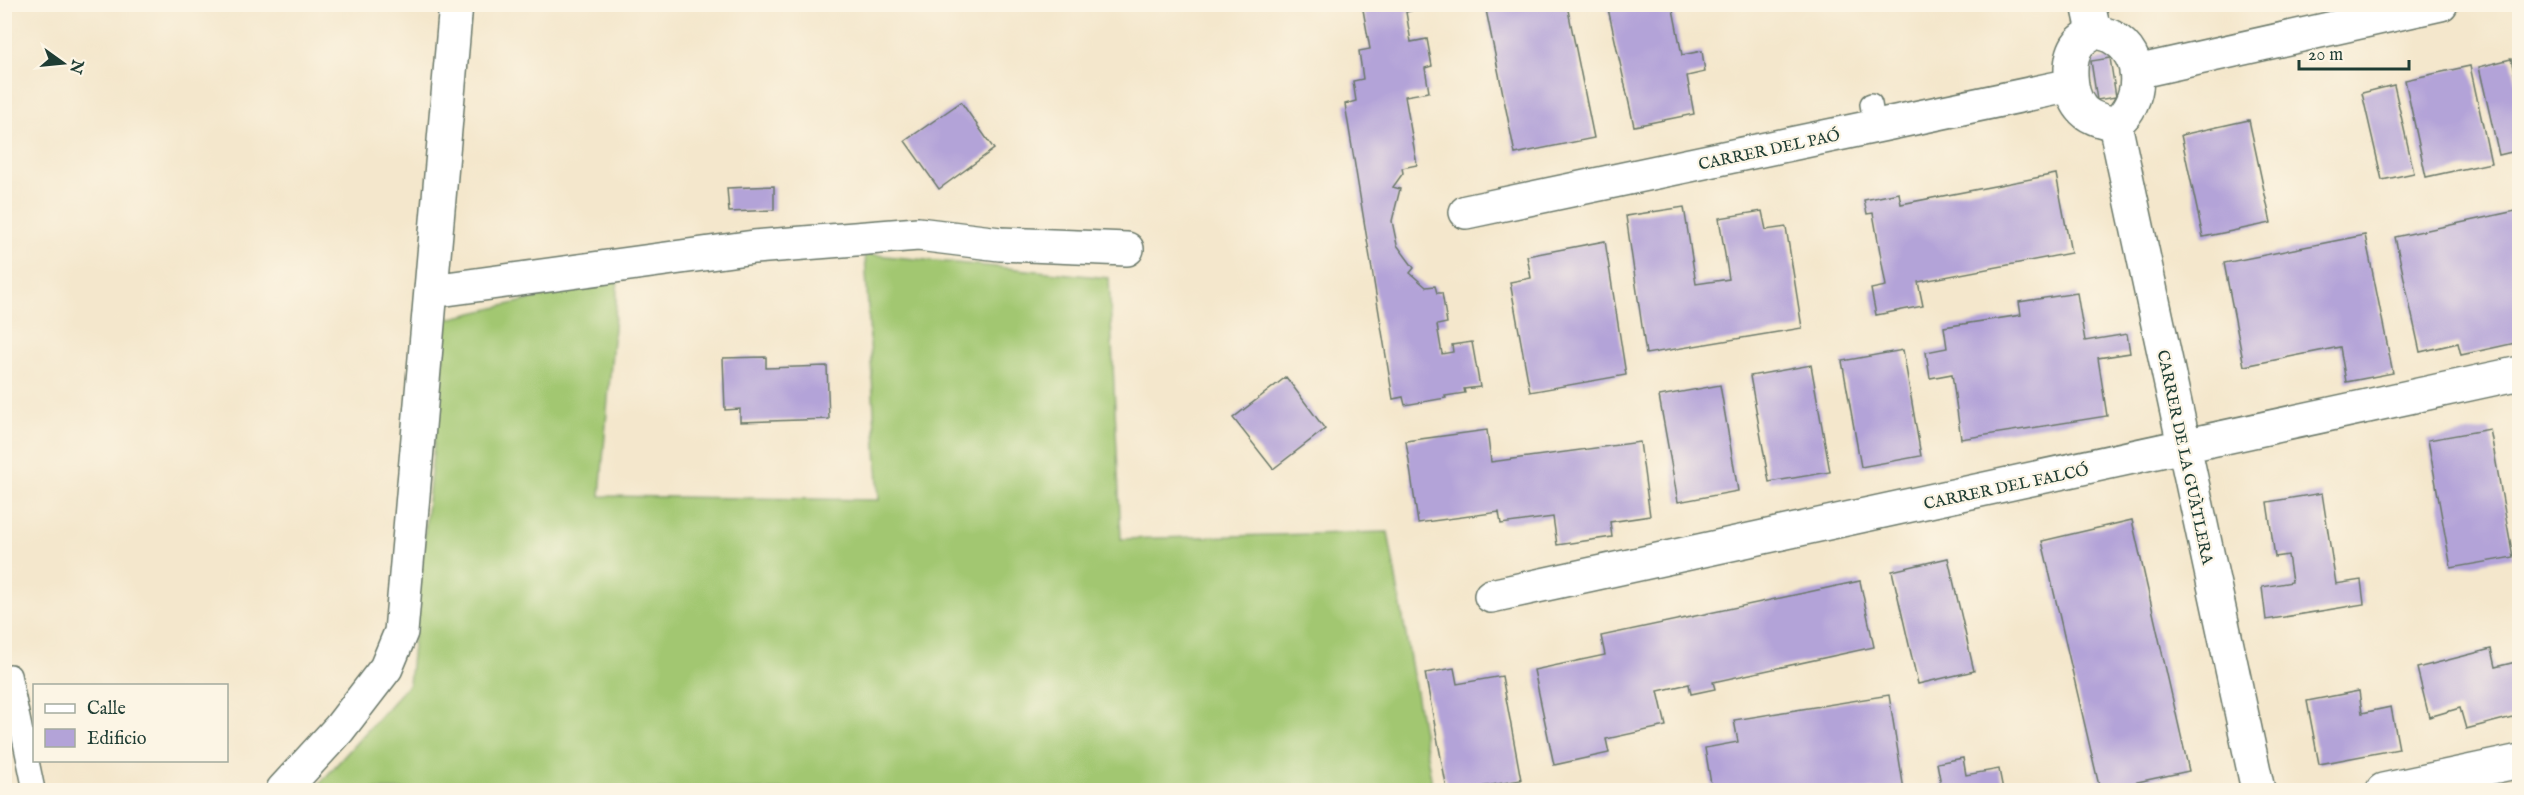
<svg xmlns="http://www.w3.org/2000/svg" width="2524" height="795" viewBox="0 0 2524 795" font-family="'IM FELL English',serif">
  <style>
    .grass { fill: #a2c771; stroke: #608252; stroke-width: 1.5 }
    .building { fill: #b3a3d8 }
    .lines { fill: none; stroke-linecap: round; stroke-linejoin: round }
    .lane-casing { stroke: #6a7869; stroke-width: 24 }
    .street-casing { stroke: #6a7869; stroke-width: 36 }
    .lane { stroke: #fff; stroke-width: 21 }
    .street { stroke: #fff; stroke-width: 33 }
    .labels { text-anchor: middle; stroke-width: 4.5; stroke-linejoin: round; paint-order: stroke }
    .street-label { font-size: 16px; fill: #1f3d34; stroke: #fcf5e5 }
  </style>
  <rect width="100%" height="100%" fill="#fcf5e5"/>
  <filter id="ink" filterUnits="userSpaceOnUse"><feTurbulence type="fractalNoise" baseFrequency=".0167" numOctaves="2"/><feDisplacementMap in="SourceGraphic" scale="12" xChannelSelector="R" yChannelSelector="G"/><feConvolveMatrix kernelMatrix="1 2 1 2 8 2 1 2 1" color-interpolation-filters="sRGB"/></filter>
  <filter id="wash" filterUnits="userSpaceOnUse"><feTurbulence type="fractalNoise" baseFrequency=".008" numOctaves="4" result="noise"/><feDisplacementMap in="SourceGraphic" scale="24" xChannelSelector="R" yChannelSelector="G"/><feGaussianBlur stdDeviation="1.35" result="paint"/><feColorMatrix in="noise" values="0 0 0 0 0 0 0 0 0 0 0 0 0 0 0 0 0 1.4 0 .05"/><feComposite in="paint" operator="in"/></filter>
  <g filter="url(#wash)">
    <rect width="100%" height="100%" fill="#f4e7cc"/>
    <path class="grass" d="M865,254L1109,278L1121,539L1388,532L1433,790H314L409,684L447,319L618,279L600,496L879,500Z"/>
    <g id="blocks">
      <path class="building" d="M1362,4H1413L1414,10L1406,12L1411,42L1427,39L1432,66L1425,68L1429,92L1405,96L1417,165L1402,168L1403,173L1393,187L1400,189L1392,221L1397,245L1414,268L1410,273L1426,287L1435,286L1437,293H1442L1447,323L1437,325L1442,354L1453,352L1452,345L1472,342L1480,387L1464,389L1465,393L1445,396L1446,398L1405,405L1403,397L1393,399L1345,104L1356,101L1353,81L1363,79L1359,51L1370,49Z
        M1607,4H1672L1682,55L1702,51L1705,72L1687,76L1694,114L1634,126Z
        M1485,5H1567L1594,138L1515,154Z
        M2110,58L2116,97L2097,100L2091,61Z
        M2511,59L2520,97V150L2499,155L2479,67Z
        M2470,66L2491,163L2426,177L2405,80Z
        M2394,85L2414,173L2382,180L2362,93Z
        M961,102L994,149L939,189L905,141Z
        M2249,120L2271,223L2203,237L2181,135Z
        M2056,174L2071,253L1918,282L1923,306L1876,315L1871,289L1886,286L1873,213L1867,214L1864,200L1899,193L1901,204Z
        M774,186V210L729,212L727,188Z
        M1684,207L1696,284L1729,279L1719,218L1762,211L1766,230L1786,227L1802,328L1646,354L1626,216Z
        M2520,210V342L2461,355L2458,343L2420,352L2395,237Z
        M2365,235L2393,373L2346,382L2340,347L2244,366L2224,263Z
        M1605,241L1626,375L1530,392L1510,282L1531,278L1527,256Z
        M2077,293L2085,341L2127,334L2130,353L2098,358L2107,416L1961,439L1952,374L1930,378L1926,352L1947,348L1944,327L2021,315L2019,302Z
        M1903,350L1921,456L1861,467L1842,361Z
        M766,357V368L827,366L829,419L740,422V409L725,410L723,358Z
        M1811,365L1830,472L1769,482L1750,376Z
        M1286,377L1325,429L1273,469L1233,418Z
        M1720,385L1738,491L1678,502L1659,396Z
        M2490,429L2513,557L2451,568L2428,440Z
        M1487,430L1491,462L1640,442L1650,516L1610,522L1612,537L1557,545L1553,517L1501,524L1499,512L1418,523L1406,441Z
        M2322,493L2336,584L2361,580L2364,604L2266,620L2262,587L2292,582L2288,555L2275,557L2267,502Z
        M2132,520L2189,771L2100,790L2042,541Z
        M1948,558L1974,671L1918,684L1892,571Z
        M1860,581L1874,647L1713,682L1715,689L1691,694L1689,684L1658,691L1666,726L1606,739L1609,753L1554,765L1534,670L1605,655L1601,636Z
        M2491,649L2495,667L2520,661V715L2466,729L2460,708L2429,717L2417,668Z
        M1454,668L1457,684L1502,676L1521,780L1463,790H1447L1425,673Z
        M2359,691L2362,713L2391,707L2399,749L2319,764L2307,701Z
        M1889,695L1904,790H1712L1705,748L1738,742L1734,720Z
        M1963,758L1966,775L1999,769L2003,790H1942L1937,763Z"/>
    </g>
  </g>
  <g filter="url(#ink)">
    <use href="#blocks" fill-opacity="0" stroke="#6a7869" stroke-width="1.5"/>
    <g class="lines">
      <defs>
        <path id="lane" d="M1871,104L1875,127
          M10,675L34,790"/>
        <path id="street" d="M2088,4L2094,31
          M2094,31C2099,33 2107,34 2112,37C2146,56 2143,102 2115,124C2103,121 2088,118 2081,108C2069,93 2067,58 2079,43C2083,39 2089,35 2094,31Z
          M2136,72L2441,4
          M2115,124L2258,790
          M1466,212L2072,85
          M432,291L754,247L918,234L1000,244L1127,249
          M1491,596L2520,373
          M283,790L339,729L386,668L401,632L456,4
          M2383,790L2520,761"/>
      </defs>
      <use href="#lane" class="lane-casing"/>
      <use href="#street" class="street-casing"/>
      <use href="#lane" class="lane"/>
      <use href="#street" class="street"/>
    </g>
  </g>
  <g class="labels">
    <g class="street-label">
      <text transform="translate(1769 149) rotate(-12)" y="6">CARRER DEL PAÓ</text>
      <text transform="translate(2186 457) rotate(78)" y="6">CARRER DE LA GUÀTLERA</text>
      <text transform="translate(2006 486) rotate(-12)" y="6">CARRER DEL FALCÓ</text>
    </g>
  </g>
  <rect width="2524" height="795" fill="none" stroke="#fcf5e5" stroke-width="24"/>
  <rect x="33" y="684" width="195" height="78" fill="#fcf5e5" stroke="#a4ab9e" stroke-width="1.5"/>
  <rect x="45" y="704" width="30" height="9" fill="#ffffff" stroke="#a4ab9e" stroke-width="1.5"/>
  <text x="87" y="714" font-size="18" fill="#1f3d34">Calle</text>
  <rect x="45" y="729" width="30" height="18" fill="#b3a3d8" stroke="#a4ab9e" stroke-width="1.5"/>
  <text x="87" y="744" font-size="18" fill="#1f3d34">Edificio</text>
  <g transform="translate(63 63) rotate(105)" stroke="#fcf5e5" stroke-width="4.5" paint-order="stroke">
  <path d="M0-4.5L10 22L0 15L-10 22Z" fill="#1f3d34"/>
  <text y="-9" font-size="16" font-weight="bold" text-anchor="middle" fill="#1f3d34">N</text>
  </g>
  <path d="M2299 60v9h110v-9" fill="none" stroke="#1f3d34" stroke-width="3"/>
  <text x="2308" y="60" font-size="18" fill="#1f3d34" stroke="#fcf5e5" stroke-width="4.5" paint-order="stroke">20 m</text>
</svg>
